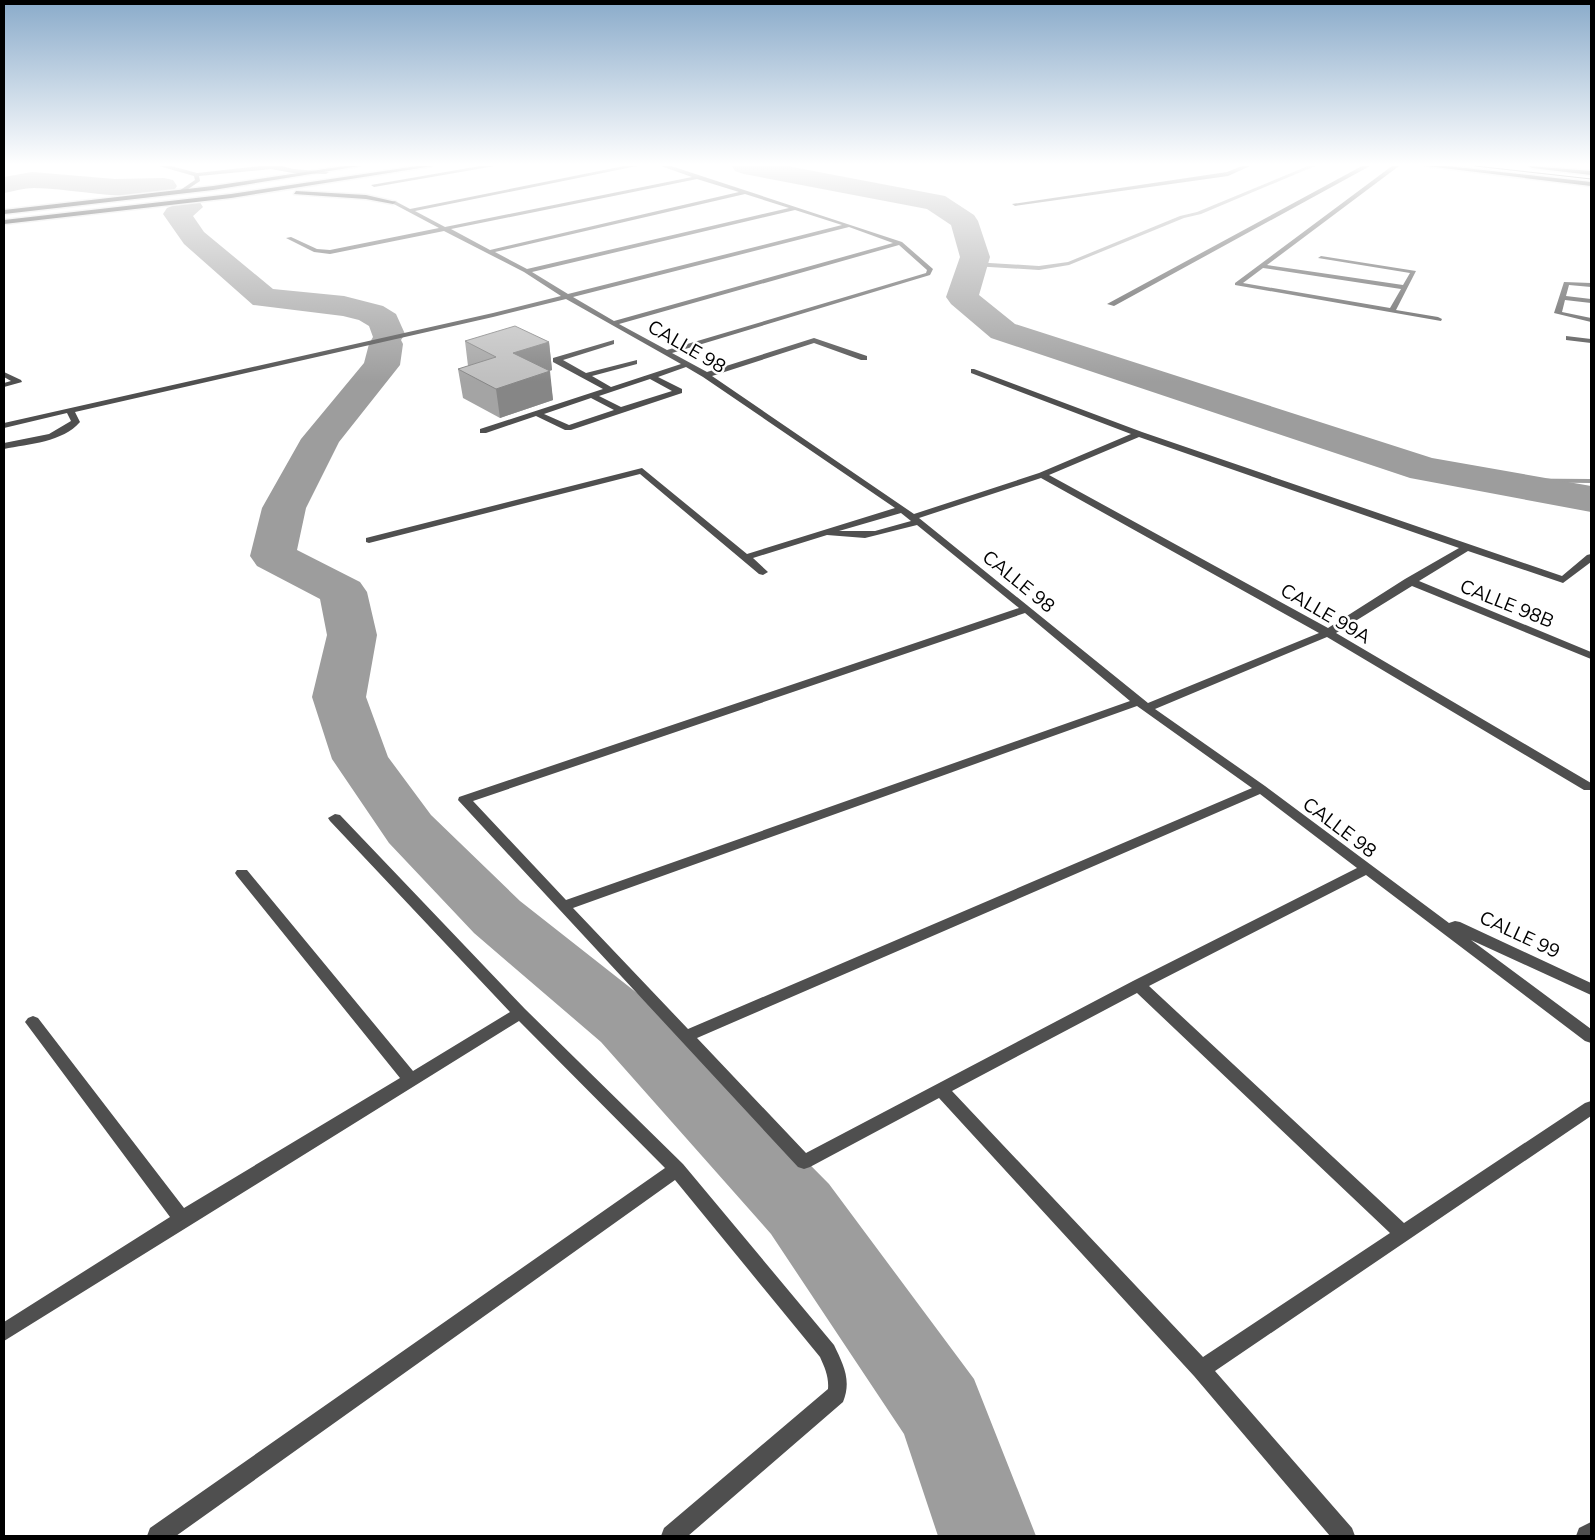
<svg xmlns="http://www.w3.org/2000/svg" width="1595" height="1540" viewBox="0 0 1595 1540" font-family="Mulish,sans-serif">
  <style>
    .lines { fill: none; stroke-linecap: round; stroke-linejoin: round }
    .stream { fill: #9d9d9d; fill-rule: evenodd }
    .river { fill: #9d9d9d; fill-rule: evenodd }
    .major-casing { stroke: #dbdbdb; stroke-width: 3 }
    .minor { fill: #4f4f4f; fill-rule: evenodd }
    .major { fill: #000; fill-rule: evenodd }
    .tram { stroke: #000; stroke-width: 1 }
    .wall { fill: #a4a4a4 }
    .shaded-wall { fill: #868686 }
    .building { fill: #bfbfbf; stroke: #868686 }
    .labels { text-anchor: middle; stroke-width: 5; stroke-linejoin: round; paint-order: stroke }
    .street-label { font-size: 19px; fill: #000; stroke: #fff }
  </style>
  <rect width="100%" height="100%" fill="#fff"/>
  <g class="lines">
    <path class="stream" d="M1308,166H1315L1201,214L1184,218L1069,265L1039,270L973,266L970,264L973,262L1039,266L1068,262L1180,216L1197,212Z
      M1483,478L1591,479V483L1486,482H1483Z"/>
    <path class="river" d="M732,166H787L945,196L974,215L978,221L990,257L979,295L1015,324L1432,458L1591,486V512L1410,478L991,338L951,304L946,297L960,257L951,225L927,209L744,174L735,171Z
      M32,172L115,179L164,178L173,180L177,186L173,192C129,203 80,189 34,188C24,188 14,191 4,193V177Z
      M189,199L199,201L203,207L193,216L204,232L273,289L344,296L383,306L396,314L405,334L401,340L403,344L400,365L339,442L306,508L297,550L360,582L367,592L377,635L366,697L388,757L431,815L520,901L651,1004L829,1184L974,1379L1036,1536H938L904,1434L771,1234L601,1042L474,933L389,843L332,759L312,697L327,635L320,599L257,566L250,556L262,508L301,439L364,363L369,344L373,337L369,326L359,320L343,316L253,305L184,244L163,214L167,208Z"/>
    <defs>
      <path id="major" d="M344,166H360L213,190L4,214V210L213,186Z
        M417,166H433L231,198L4,224V220L231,194Z
        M1426,166H1447L1591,182V186Z
        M1529,166L1591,171V175L1532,168Z
        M296,191L366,195L396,202L393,204L366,199L294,194Z"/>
    </defs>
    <use href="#major" class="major-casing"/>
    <path class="minor" d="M159,166H171L197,173L261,166H282L293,169L329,172L326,174L293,173L271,169L199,176L200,181L182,193L179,191L195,180L194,176Z
      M480,166H495L374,187L371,185Z
      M624,166H637L415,211L445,227L692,177L661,166H671L902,242L933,269L930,275L672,353L707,372L814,338L867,356V360H861L814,343L712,376L914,514L1039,473L1131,434L971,373V369H974L1142,432L1562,576L1587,555L1591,554V562L1563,583L1468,551L1419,581L1591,652V659L1412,586L1336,633L1591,783V790H1584L1327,637L1155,709L1265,786L1449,923L1455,921L1460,922L1591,983V995L1471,940L1591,1029V1043L1585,1041L1366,875L1149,986L1404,1223L1585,1103L1591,1101V1116L1215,1371L1352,1528L1355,1536H1330L1194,1376L939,1098L810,1167L804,1169L798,1167L458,800L459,797L1019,608L917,525L865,538L827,535L753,558L768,572L763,575L759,574L640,474L369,543L366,542V538L642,468L747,554L895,508L703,377L686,367L658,377L682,389V393L571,430H565L536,416L486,433H480V429L603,389L553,362V358L614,340V344L563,360L586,373L637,360V364L592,376L611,387L681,364L566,299L493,317L75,412L80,422C63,442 29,444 4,449V443L49,434L71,421L67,413L4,428V423L493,313L561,296L524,272L444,231L330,254L314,252L286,238L291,237L317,249L330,250L439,228L390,202L395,201L410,209ZM697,179L739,192L490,250L451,229ZM745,194L789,208L527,269L495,252ZM795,210L842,225L568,294L532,272ZM849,227L893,243L614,321L573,297ZM899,245L927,270L926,273L667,350L619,324ZM650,379L672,391L621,407L599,396ZM591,398L614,410L569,425L544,414ZM1139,437L1459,548L1405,579L1328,628L1049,475ZM1041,478L1319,633L1148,703L919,518ZM901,513L911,521L875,531H839ZM1025,613L1130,701L566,900L473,801ZM1137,706L1252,788L688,1029L573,908ZM1260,794L1357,868L1133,981L806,1153L697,1038ZM1137,993L1390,1233L1203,1357L952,1091Z
      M1242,166H1250L1228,176L1015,206L1012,204L1227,172Z
      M1362,166H1370L1114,306L1107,304Z
      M1392,166H1399L1267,265L1403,285L1410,273L1318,258L1321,256L1416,271L1396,310L1438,317L1442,319L1441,321L1235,285V283ZM1263,268L1401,289L1390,308L1243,283Z
      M1564,282L1591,283V287L1569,285L1566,296L1591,299V303L1565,300L1562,312L1591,318V322L1554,313Z
      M1566,336L1591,339V343L1566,340Z
      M4,372L21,380L22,382L4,387V383L11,381L4,377Z
      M335,814L340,815L525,1009L683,1164L834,1345C843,1364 852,1380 843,1402L688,1536H661L664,1528L828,1389C829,1377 825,1368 820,1357L675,1180L176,1536H147L150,1528L665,1168L519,1021L4,1341V1322L170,1217L28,1026L25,1022L28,1018L33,1016L38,1018L184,1208L400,1078L237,876L235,873L237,870H247L413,1071L510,1012L330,821L328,818Z
      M1591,1522V1536H1576L1579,1528Z"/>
    <use href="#major" class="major"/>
    <path class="tram" d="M1475,166L1591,179"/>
  </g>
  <path class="wall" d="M465,341L549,342L552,370L549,371L553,400L500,418L463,398L458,369L468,366Z"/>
  <path class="shaded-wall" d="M549,342L552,370L517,382L513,353Z
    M550,371L553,400L500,418L496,389Z"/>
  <path class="building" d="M515,326L549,342L513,353L550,371L496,389L458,369L496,357L465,341Z"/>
  <linearGradient id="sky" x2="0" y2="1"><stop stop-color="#8aabca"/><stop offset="0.43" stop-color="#fff"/><stop offset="1" stop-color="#fff" stop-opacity="0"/></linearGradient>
  <rect width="1595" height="382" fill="url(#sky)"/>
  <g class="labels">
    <g class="street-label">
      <text transform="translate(687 346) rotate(30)" y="7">CALLE 98</text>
      <text transform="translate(1019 581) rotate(39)" y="7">CALLE 98</text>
      <text transform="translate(1507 603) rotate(22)" y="7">CALLE 98B</text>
      <text transform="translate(1326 613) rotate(30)" y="7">CALLE 99A</text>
      <text transform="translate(1340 827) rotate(37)" y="7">CALLE 98</text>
      <text transform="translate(1520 934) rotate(25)" y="7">CALLE 99</text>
    </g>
  </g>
  <rect width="1595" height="1540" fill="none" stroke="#000000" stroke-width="10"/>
</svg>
